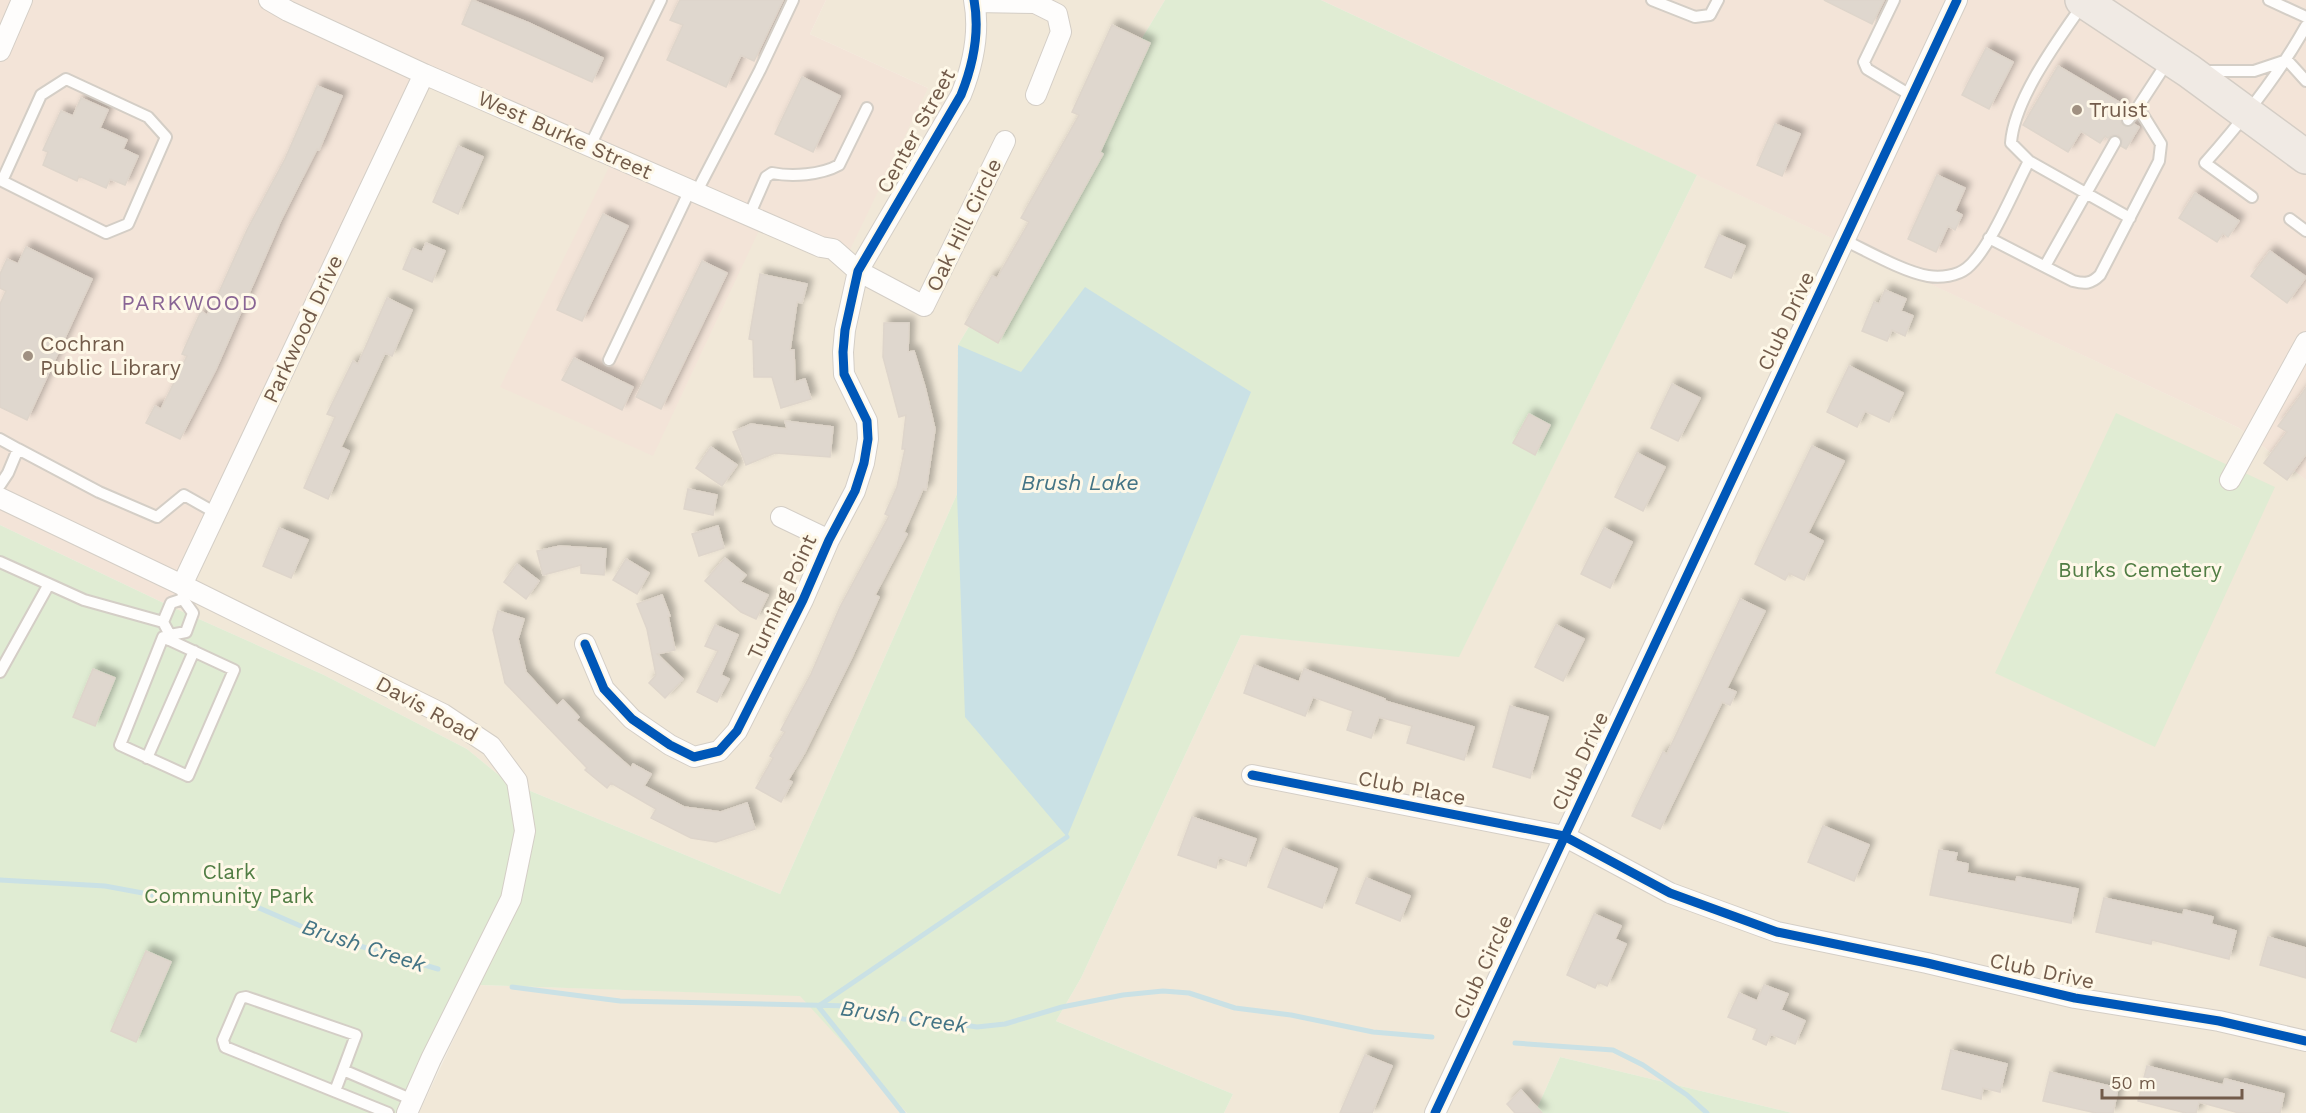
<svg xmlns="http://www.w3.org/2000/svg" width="2306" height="1113" viewBox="0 0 2306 1113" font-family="'Work Sans',sans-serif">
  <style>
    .residential { fill: #f1e8d8 }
    .commercial { fill: #f3e4d8 }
    .green { fill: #e0ecd3 }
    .water { fill: #cae1e5 }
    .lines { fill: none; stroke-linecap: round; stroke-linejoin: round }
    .stream { stroke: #cae1e5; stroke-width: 5 }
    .building { fill: #dfd7ce; stroke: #ded5cb; stroke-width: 1.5; filter: url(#shadow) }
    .service-casing { stroke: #d4cec6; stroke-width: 14 }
    .minor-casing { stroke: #d4cec6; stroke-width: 22 }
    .trunk-casing { stroke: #d4cdc5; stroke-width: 36 }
    .service { stroke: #fefdfc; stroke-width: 10 }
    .minor { stroke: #fefdfc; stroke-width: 20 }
    .trunk { stroke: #f0eae4; stroke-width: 33 }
    .cycleway-casing { stroke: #fef8e8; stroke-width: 13 }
    .cycleway { stroke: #0057b8; stroke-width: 9 }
    .poi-dot { fill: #a09081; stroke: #fef8e8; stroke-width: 2 }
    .labels { text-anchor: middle; stroke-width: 6; stroke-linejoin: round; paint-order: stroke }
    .poi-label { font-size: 21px; fill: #725b4a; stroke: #fef8e8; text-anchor: start }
    .street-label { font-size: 21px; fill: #725b4a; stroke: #fef8e8 }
    .park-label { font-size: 21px; fill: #517d44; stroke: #fef8e8 }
    .neighbourhood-label { font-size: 22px; letter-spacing: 1.5px; fill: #896595; stroke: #fef8e8 }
    .water-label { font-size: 22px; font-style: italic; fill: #447485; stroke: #fef8e8 }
  </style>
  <defs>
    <filter id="shadow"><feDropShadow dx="5.5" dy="-5.5" stdDeviation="3" flood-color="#0004"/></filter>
  </defs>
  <rect width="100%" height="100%" fill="#f5f1e8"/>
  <path class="residential" d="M826,0H1165L958,345L957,494L780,894L506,781L467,749L324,675L172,607L420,71L763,222L928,88L810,34Z
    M1697,175L2239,428L2306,480V1113H1792L1560,1057L1535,1113H1224L1233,1094L1056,1021L1081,978L1241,635L1459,656Z
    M479,985L800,995L907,1113H419Z"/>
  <path class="commercial" d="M0,0H826L810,34L928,88L845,260L763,222L653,456L500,387L612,161L420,71L172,607L0,525Z
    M1321,0H2306V480L2239,428Z"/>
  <path class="green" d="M1165,0H1321L1697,175L1459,657L1241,635L1081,978L1056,1021L1233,1094L1224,1113H907L800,996L479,985L521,895L513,836L511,899L407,1113H0V525L172,607L324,675L467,749L506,781L780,894L957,494L958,345Z
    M2116,413L2275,487L2155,747L1995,673Z
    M1560,1057L1792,1113H1535Z"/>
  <path class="water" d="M1085,287L1251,392L1067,837L965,717L957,494L958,345L1021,372Z"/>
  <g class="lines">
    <path class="stream" d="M0,880L105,886L159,896L194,895
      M225,893L319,934L438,969
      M512,987L620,1001L851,1006L881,1011L903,1019L939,1021L977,1027L1005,1024L1062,1007L1123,995L1163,991L1189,993L1235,1008L1291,1015L1373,1032L1432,1037
      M820,1005L1067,837
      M818,1006L903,1113
      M1515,1043L1613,1050L1643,1065L1687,1095L1707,1113"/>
  </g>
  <path class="building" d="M472,0L529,23L603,58L592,82L462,24Z
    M680,0H783L754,61L741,55L726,87L667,60L683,25L670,20Z
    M1824,0H1884L1872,24Z
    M1112,25L1150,43L1100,152L1103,154L998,343L965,324L992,276L997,278L1029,222L1021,218L1079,115L1072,112Z
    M1986,48L2013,62L1989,109L1962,95Z
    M2058,66L2124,105L2118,115L2122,116L2121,123L2126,127L2134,124L2139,127L2126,149L2121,146L2122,139L2118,135H2112L2108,138L2105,136L2100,143L2081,131L2068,152L2023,125Z
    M802,77L840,96L813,152L775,134Z
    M317,86L342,96L319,150L317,149L281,220L216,369L180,439L146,423L155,406L161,409L187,356L182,354L201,311L207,315L215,299H216L247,230L285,159Z
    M81,98L108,110L100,128L127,140L123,149L138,156L125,185L110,179L106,188L79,176L77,181L43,165L48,152L43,150L61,111L73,116Z
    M1775,124L1800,134L1782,176L1757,165Z
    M458,146L483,157L458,214L433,202Z
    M1937,175L1965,188L1955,211L1962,215L1955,230L1948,226L1936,252L1908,239Z
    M2195,193L2239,221L2228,237L2223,233L2217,242L2179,218Z
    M603,214L628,226L582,321L557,310Z
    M1719,235L1745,246L1731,278L1705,267Z
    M426,243L445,251L432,282L403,269L412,248L422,252Z
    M26,247L92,279L27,420L0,407V304L6,291L0,288V274L7,259L18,264Z
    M2270,251L2306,277L2287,303L2251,276Z
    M702,261L727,273L661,409L636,397Z
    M760,274L807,284L802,303L797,302L790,350H794L795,382L805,379L811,399L781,408L772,377H754L753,340L749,339Z
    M1885,290L1906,299L1901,311L1913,316L1905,336L1892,330L1887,341L1862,331L1874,302L1879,304Z
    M387,298L412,310L392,356L385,353L341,447L349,451L328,499L304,488L335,417L327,414L353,361L358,364Z
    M884,323H909L908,352L914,351L925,387L935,429L926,490L923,489L904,532L907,534L875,595L879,597L852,657L804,754L788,780L792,782L781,802L756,788L773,758L770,756L785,732L781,730L811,674L840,607L889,516L885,514L897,487L905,449H902L906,415L899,417L883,357Z
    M574,358L633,387L622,410L562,380Z
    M1849,366L1903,393L1889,422L1865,411L1857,427L1827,412Z
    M1672,384L1700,398L1678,441L1651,428Z
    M2306,388V454L2287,480L2264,463L2287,432L2278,426Z
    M1529,414L1550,425L1535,455L1513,443Z
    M785,421L833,427L830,457L775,453L746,465L733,432L751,424L787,429Z
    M1812,446L1844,461L1808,533L1823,541L1804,580L1789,573L1785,580L1755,564Z
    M711,447L737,465L722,486L696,468Z
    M1637,453L1665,467L1643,511L1615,497Z
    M688,489L717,495L713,515L684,509Z
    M718,526L724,548L699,556L692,534Z
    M279,528L308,540L291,578L263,566Z
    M1604,528L1632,542L1610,588L1581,574Z
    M560,546L606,549L604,575L581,573V565L543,575L537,551Z
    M725,558L746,575L740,582L768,595L756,619L741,612L705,581Z
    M626,559L649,573L637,594L613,580Z
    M517,564L539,581L526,599L504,582Z
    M662,595L670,616H668L675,650L657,654L683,679L665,698L649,683L656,675L647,629L637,604Z
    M1740,599L1765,611L1727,688L1736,692L1730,705L1722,702L1660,829L1632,816L1663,752L1667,754Z
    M498,611L524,619L518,639L526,672L557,706L563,700L579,717L576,720L631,768L633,764L651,774L644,786L684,807L721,812L747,803L755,829L716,842L691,838L651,818L656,809L611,783L607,788L585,770L587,768L505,683L493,630Z
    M715,625L738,635L721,675L729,679L717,702L697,692L718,651L705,646Z
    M1556,625L1584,639L1563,681L1535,667Z
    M1254,665L1299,682L1304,669L1385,699V701L1474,727L1464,760L1407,743L1412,726L1379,717L1371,738L1347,730L1353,711L1313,697L1305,716L1244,693Z
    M93,669L115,678L95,726L73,717Z
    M1510,706L1548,717L1530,778L1493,767Z
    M1192,817L1256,839L1246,866L1219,857L1216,868L1178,855Z
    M1823,826L1869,845L1854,881L1808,862Z
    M1283,848L1337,869L1322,908L1268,887Z
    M1939,850L1957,853L1955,861L1968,864L1967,873L2016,882L2017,877L2078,889L2071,923L1930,895Z
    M1366,878L1410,896L1400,921L1356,903Z
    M2104,898L2183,915L2184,910L2213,917L2211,924L2236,931L2229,959L2152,940L2151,944L2096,932Z
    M1594,914L1621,926L1615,939L1626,944L1607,986L1598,982L1595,988L1567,975Z
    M2268,937L2306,948V978L2260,965Z
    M146,951L171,962L136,1042L111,1031Z
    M1764,985L1788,994L1781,1010L1805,1021L1795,1044L1771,1034L1766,1045L1753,1039L1757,1029L1728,1017L1739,993L1757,1001Z
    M1951,1050L2007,1064L2000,1092L1983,1088L1981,1099L1942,1089Z
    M1365,1055L1392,1066L1372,1113H1340Z
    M2147,1066L2223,1085L2225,1079L2284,1094L2280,1113H2239L2199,1102L2196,1113H2186L2138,1101Z
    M2050,1072L2118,1088L2113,1113H2096L2043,1101Z
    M1521,1090L1542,1113H1515L1507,1104Z"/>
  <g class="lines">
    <defs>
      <path id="service" d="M1652,0L1695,17L1710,15L1718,0
        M1894,0L1864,62L1867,69L1912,96
        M2269,0L2306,17
        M2204,71H2254L2287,60L2306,81
        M66,79L148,117L166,137L128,224L106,233L2,181L41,95Z
        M2128,120L2138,107
        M590,146L661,0
        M2029,161L2130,218
        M696,193L760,70L793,0
        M2252,197L2205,163C2243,120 2278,76 2306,26
        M749,216L766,177L772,173C792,177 821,175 839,165L867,108
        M2290,219L2306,231
        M1989,238L2073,281C2085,284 2091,284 2100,275L2159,161L2161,144L2138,107L2168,61
        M1844,240C1867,251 1904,272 1928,276C1941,278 1957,276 1967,268C1990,249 2014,189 2029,161L2011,143C2014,99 2058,40 2083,4
        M2045,266L2115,142
        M609,360L690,190
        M0,439L18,449L8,473L0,485
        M18,449L99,492L157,517L184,495L216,513
        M0,562L84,600L163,622L170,635L169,640
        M163,622L171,603L183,599
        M170,635L186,632L193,613L183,599L182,585
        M163,637L234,670L188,776L120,745Z
        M0,672L49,584
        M147,758L194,651
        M335,1091L343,1070
        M388,1113L225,1047L223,1040L241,998L246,997L356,1035L343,1070L413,1100"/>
      <path id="minor" d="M269,0L288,11L424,74L821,247L833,249L858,271L924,306L1005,141
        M975,2L1035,3L1057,14L1061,32L1036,95
        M0,51L22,0
        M2230,480L2306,342
        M0,498L182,585L443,714L491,746L517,781L525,831L511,899L431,1059L407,1113
        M781,517L829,540
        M182,585L424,74
        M585,644L604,689L632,719L670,745L694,757L719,751L737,731L803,600L829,540L855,491L864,463L868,439L867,421L844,374L843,352L845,330L858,271L961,95C973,65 980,32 974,0
        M1252,775L1564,836L1670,893L1777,932L1927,963L2075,998L2219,1021L2306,1041
        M1435,1113L1957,0"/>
      <path id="trunk" d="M2082,0L2189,71L2306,157"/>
    </defs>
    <use href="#service" class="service-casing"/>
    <use href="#minor" class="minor-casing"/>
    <use href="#trunk" class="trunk-casing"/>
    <use href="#service" class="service"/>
    <use href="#minor" class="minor"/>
    <use href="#trunk" class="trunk"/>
    <defs>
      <path id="cycleway" d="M585,644L604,689L632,719L670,745L694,757L719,751L737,731L803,600L829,540L855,491L864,463L868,439L867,421L844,374L843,352L845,330L858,271L961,95C973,65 980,32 974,0
        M1252,775L1564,836L1670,893L1777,932L1927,963L2075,998L2219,1021L2306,1041
        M1435,1113L1957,0"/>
    </defs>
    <use href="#cycleway" class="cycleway-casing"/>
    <use href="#cycleway" class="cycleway"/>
  </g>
  <g class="poi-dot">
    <circle cx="2077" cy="110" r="6"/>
    <circle cx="28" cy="356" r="6"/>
  </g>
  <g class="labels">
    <g class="poi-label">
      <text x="2089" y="117">Truist</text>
      <text x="40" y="351">Cochran<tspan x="40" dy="24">Public Library</tspan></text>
    </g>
    <g class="street-label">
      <text transform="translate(916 131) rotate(-61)" y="7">Center Street</text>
      <text transform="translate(565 135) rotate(24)" y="7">West Burke Street</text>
      <text transform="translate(964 225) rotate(-64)" y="7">Oak Hill Circle</text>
      <text transform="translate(1786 321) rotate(-65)" y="7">Club Drive</text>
      <text transform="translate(303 329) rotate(-65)" y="7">Parkwood Drive</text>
      <text transform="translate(782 597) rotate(-65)" y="7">Turning Point</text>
      <text transform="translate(427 709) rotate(29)" y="7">Davis Road</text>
      <text transform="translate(1580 761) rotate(-65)" y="7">Club Drive</text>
      <text transform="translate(1412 788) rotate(11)" y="7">Club Place</text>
      <text transform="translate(1483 967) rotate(-65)" y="7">Club Circle</text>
      <text transform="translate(2042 971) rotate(12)" y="7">Club Drive</text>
    </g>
    <g class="park-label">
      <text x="2140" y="577">Burks Cemetery</text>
      <text x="229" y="879">Clark<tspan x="229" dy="24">Community Park</tspan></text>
    </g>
    <g class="neighbourhood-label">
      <text x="190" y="310">PARKWOOD</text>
    </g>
    <g class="water-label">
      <text x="1080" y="490">Brush Lake</text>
      <text transform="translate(364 945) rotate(18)" y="8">Brush Creek</text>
      <text transform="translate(904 1016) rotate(8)" y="8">Brush Creek</text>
    </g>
  </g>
  <path d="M2102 1089v9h140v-9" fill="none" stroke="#725b4a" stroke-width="3"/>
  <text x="2111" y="1089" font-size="18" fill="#725b4a" stroke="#fef8e8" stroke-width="4.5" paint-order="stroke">50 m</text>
</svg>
